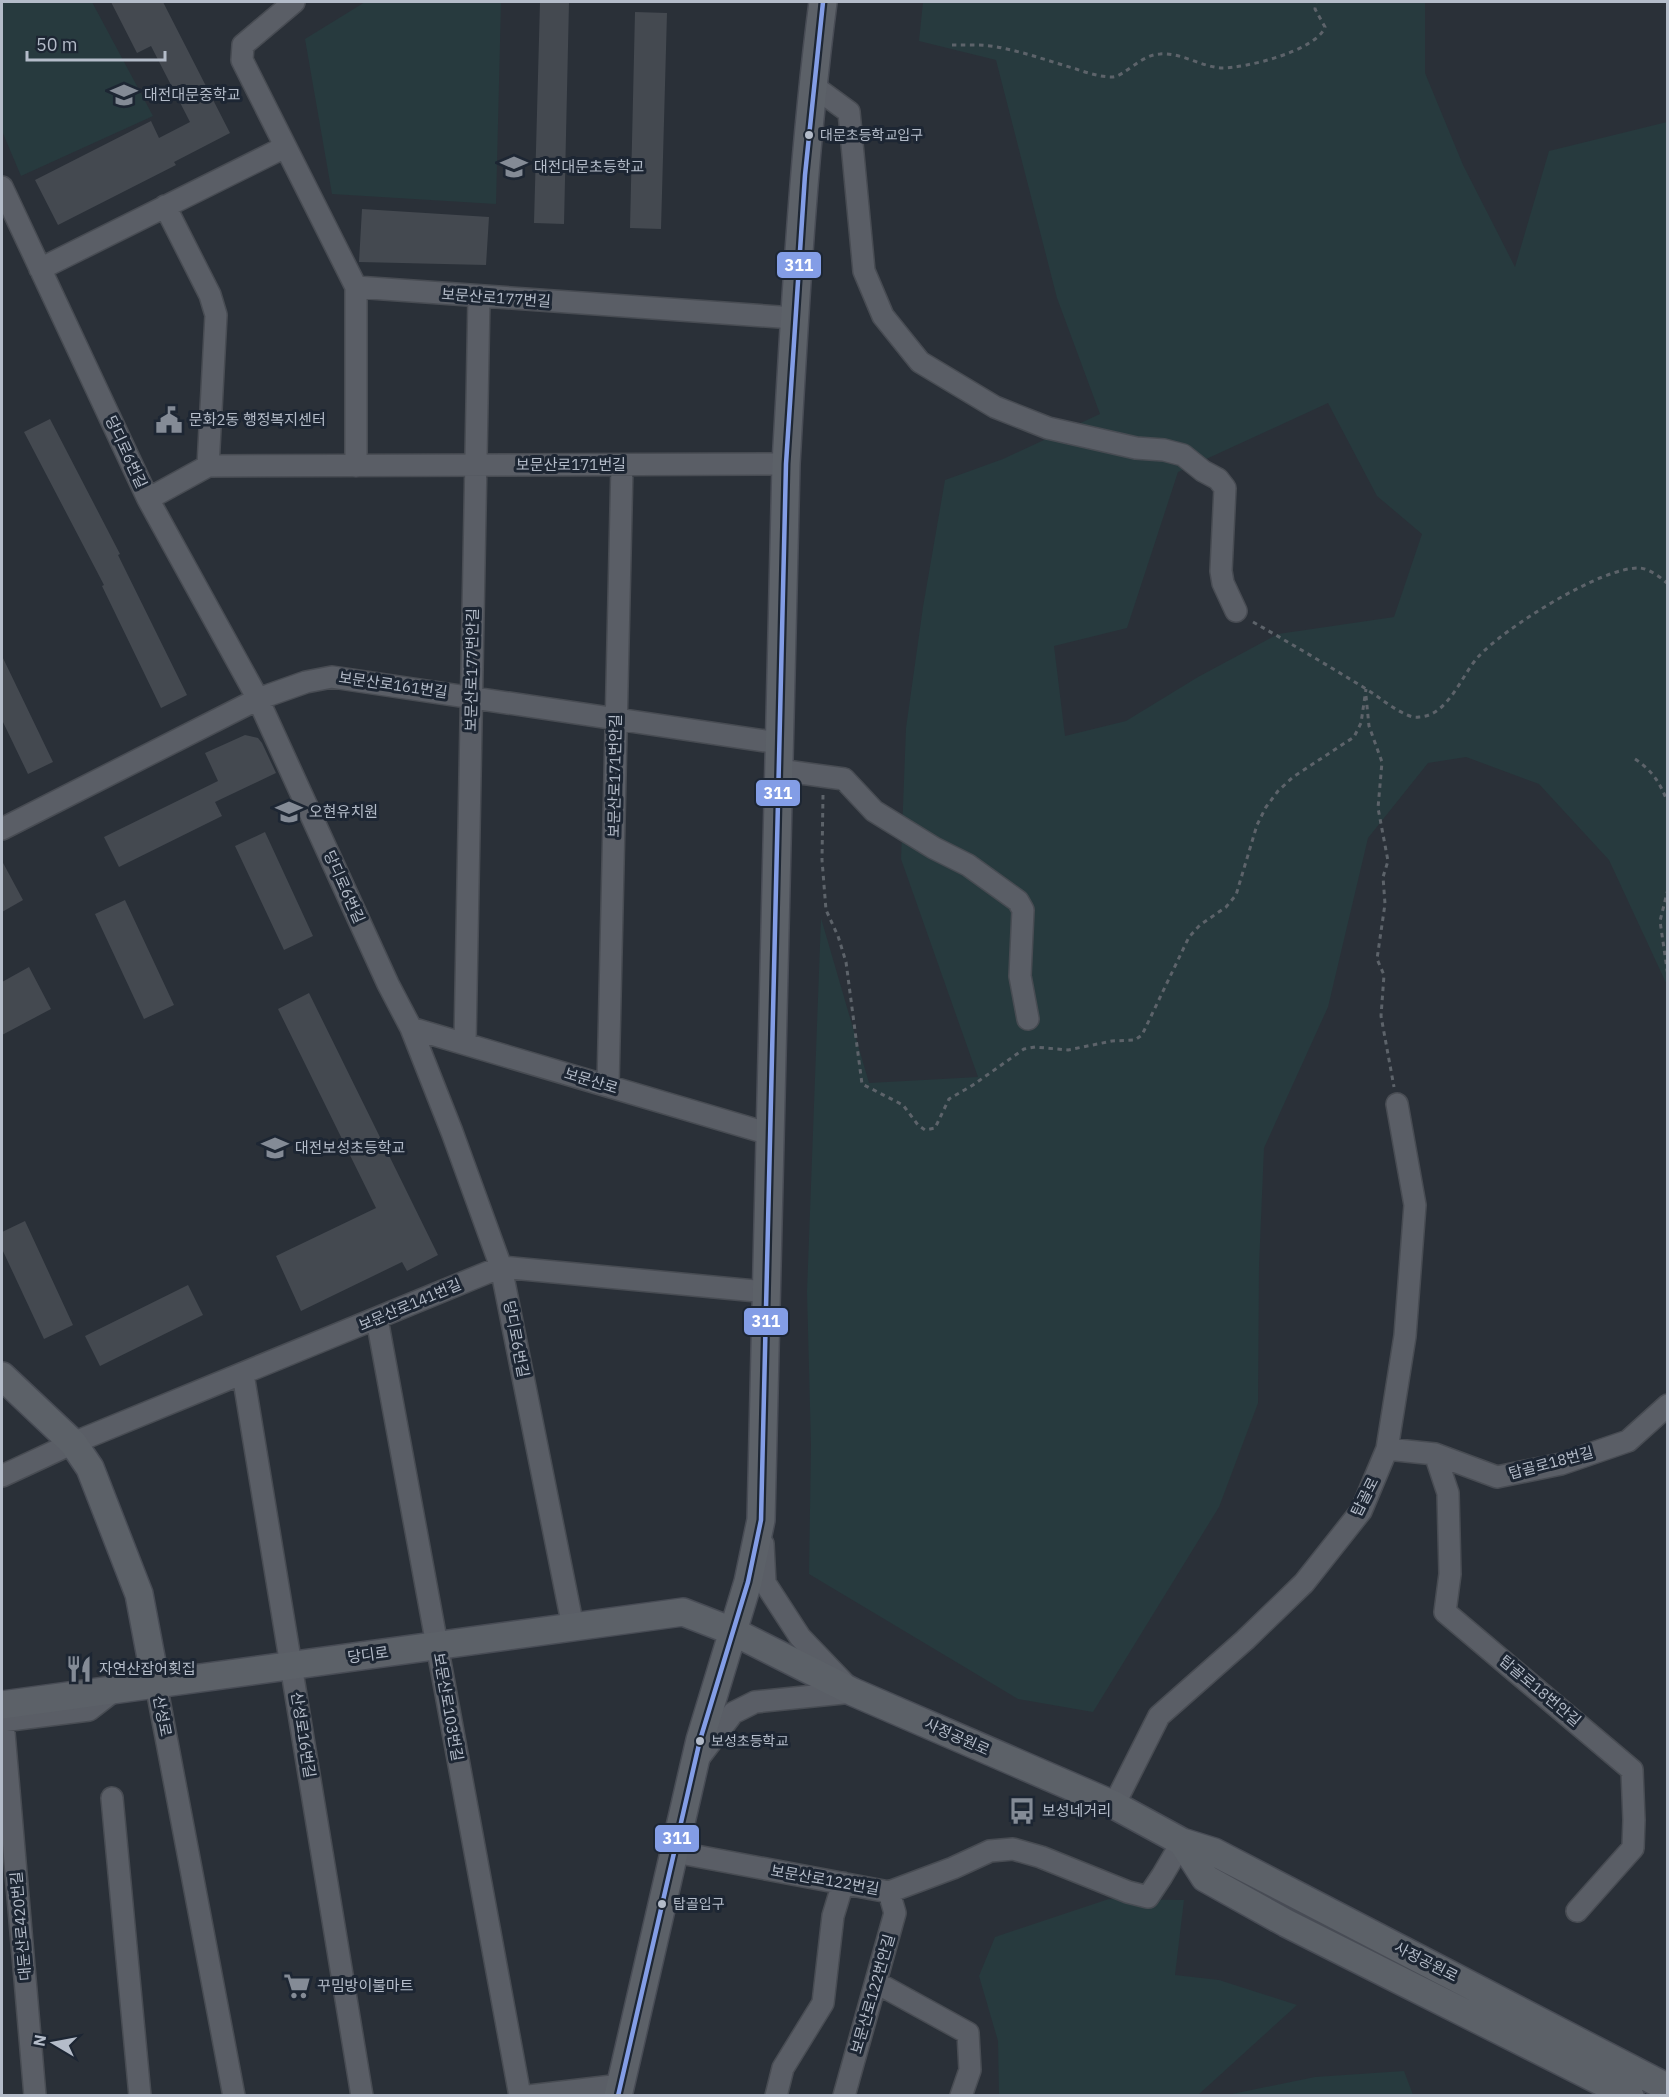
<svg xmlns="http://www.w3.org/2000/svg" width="1669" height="2097" viewBox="0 0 1669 2097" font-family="'IBM Plex Sans','Noto Sans KR',sans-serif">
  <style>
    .green { fill: #273a3e; fill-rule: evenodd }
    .building { fill: #444950 }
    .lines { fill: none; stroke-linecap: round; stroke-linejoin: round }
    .minor-casing { stroke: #484c53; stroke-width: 24 }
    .major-casing { stroke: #484c55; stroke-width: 30 }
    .path { stroke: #5d636a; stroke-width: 3; stroke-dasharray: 4.5 4.5; stroke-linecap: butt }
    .minor { stroke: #5a5e66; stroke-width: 21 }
    .major { stroke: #5c6168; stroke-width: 27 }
    .bus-1-casing { stroke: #1d2633; stroke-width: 9 }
    .bus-1 { stroke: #839de6; stroke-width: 4.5 }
    .bus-dot { fill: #b4bcc9; stroke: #1d2633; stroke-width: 2 }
    .labels { text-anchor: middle; stroke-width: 6; stroke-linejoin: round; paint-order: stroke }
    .bus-label { font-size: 14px; fill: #b4bcc9; stroke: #1d2633; text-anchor: start }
    .poi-label { font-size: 15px; fill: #b4bcc9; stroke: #1d2633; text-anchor: start }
    .street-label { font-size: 15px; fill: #b4bcc9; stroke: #1d2633 }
    .line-badge { stroke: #1d2633; stroke-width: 2 }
    .badge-label { font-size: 16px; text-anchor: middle; font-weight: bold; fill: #fff }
  </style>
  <rect width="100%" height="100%" fill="#2a3038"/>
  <path class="green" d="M2,2H92L153,116L21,176L2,131Z
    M365,2H501L496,204L332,194L305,39Z
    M923,2H1425V73L1463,165L1515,267L1549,151L1667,122V985L1609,860L1539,784L1466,757L1428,763L1368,838L1328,1007L1264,1148L1259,1266L1258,1403L1219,1507L1093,1712L1018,1699L809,1574L811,1445L807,1292L821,918L869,1083L978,1077L901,859L906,728L923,607L945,480L1003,459L1100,414L1057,298L996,60L919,41ZM1328,403L1377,496L1422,534L1394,617L1278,634L1198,677L1126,721L1065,736L1054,646L1127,628L1178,472Z
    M1109,1899L1184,1900L1175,1975L1219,1980L1297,2005L1198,2095H999L998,2041L979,1976L995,1937Z
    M1404,2071L1413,2095H1227L1315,2077Z"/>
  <path class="building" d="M111,2H163L230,133L174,162L176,165L58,225L35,180L151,121L159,138L190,122L151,46L137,53Z
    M540,2H569L564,224L534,223Z
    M635,12L667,13L661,229L630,228Z
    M362,209L489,217L486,265L359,262Z
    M50,419L120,554L118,555L187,695L161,708L102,586L104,585L24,432Z
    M2,656L53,762L28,774L2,720Z
    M245,735L258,738L262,743L276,773L215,802L222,816L119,867L104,837L218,781L205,753Z
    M265,832L313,936L284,950L235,846Z
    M2,861L23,900L2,912Z
    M125,900L174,1005L144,1019L95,914Z
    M29,967L51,1009L2,1035V982Z
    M309,993L438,1255L407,1271L402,1262L301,1311L276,1256L376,1208L278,1009Z
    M25,1221L73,1325L44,1339L2,1249V1232Z
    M188,1285L203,1315L100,1366L85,1336Z"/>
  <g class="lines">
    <defs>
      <path id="minor" d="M294,2L243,45L242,60L356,287V466
        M812,85L849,112L864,271L883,316L920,362L995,407L1048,428L1136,448L1164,450L1183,455L1203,471L1218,479L1225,488L1221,571L1223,583L1236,611
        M2,187L148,499L258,699L388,984L411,1028L452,1132L501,1267L573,1627
        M165,206L210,295L216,315L208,466
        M40,269L285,147
        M356,287L794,318
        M148,499L208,466L786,464
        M779,770L844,779L874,811L934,848L968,865L1018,901L1023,910L1020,976L1028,1019
        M2,829L258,699L306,682L332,677L779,743
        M411,1028L770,1134
        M465,1043L479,297
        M608,1086L622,465
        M377,1319L520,2096
        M243,1374L362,2096
        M1387,1449L1435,1454L1497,1477L1561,1464L1628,1441L1668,1405
        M1435,1454L1448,1493L1450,1574L1445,1612L1632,1770L1634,1820L1633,1848L1577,1911
        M2,1476L73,1443L501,1267L766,1292
        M763,1544L765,1583L800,1637L844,1683
        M156,1684L234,2096
        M2,1721L89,1710L115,1690
        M3,1721L35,2096
        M698,1759L733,1713L755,1702L853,1692
        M112,1798L140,2096
        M1114,1805L1159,1716L1245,1640L1304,1583L1361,1511L1387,1449L1405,1336L1415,1205L1397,1104
        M675,1852L889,1892L953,1868L990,1851L1013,1849L1041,1857L1128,1892L1148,1897L1162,1876L1182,1842
        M877,1983L968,2033L970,2070L961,2096
        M529,2096L621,2085
        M776,2096L783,2068L823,2003L833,1916L843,1883
        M844,2096L895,1913L889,1892"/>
      <path id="major" d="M2,1376L73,1443L90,1468L139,1594L156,1684
        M2,1705L683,1612L732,1631L853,1692L1114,1805L1182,1842L1214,1852L1668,2088
        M1182,1842L1205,1878L1286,1923L1630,2096
        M618,2096L700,1740L748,1582L761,1520L786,464C795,309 803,155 823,2"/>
    </defs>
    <use href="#minor" class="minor-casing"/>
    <use href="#major" class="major-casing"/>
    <path class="path" d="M952,45C968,45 986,44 1002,48C1027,53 1052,62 1076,69C1088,73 1100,77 1112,77C1124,77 1140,55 1160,54C1181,52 1201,67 1222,68C1246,68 1316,51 1325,27L1315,9L1316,2
      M1253,622C1290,643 1327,665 1363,687C1378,696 1390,707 1405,714C1409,716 1414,718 1419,717C1448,716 1461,676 1478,657C1503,629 1602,566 1640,568C1650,569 1660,577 1668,584
      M1366,696L1369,726L1382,762L1378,808L1388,861L1383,877L1385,904L1377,959L1384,975L1381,1016L1394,1087
      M1635,759C1653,771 1660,783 1668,803
      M823,795L822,860L826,910L838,936L846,962L862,1084L903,1105L918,1125L925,1130L935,1128L949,1099L973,1085L1024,1049L1035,1047L1068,1050L1112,1041L1135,1040L1142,1035L1189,937L1200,925L1226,907L1236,895L1257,825L1266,807L1278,791L1293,777L1354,737L1361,723L1366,689
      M1668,889L1660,921L1668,976"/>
    <use href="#minor" class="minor"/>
    <use href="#major" class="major"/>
    <defs>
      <path id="bus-1" d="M618,2096L700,1740L748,1582L761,1520L786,464L805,175L823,2"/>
    </defs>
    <use href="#bus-1" class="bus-1-casing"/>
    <use href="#bus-1" class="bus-1"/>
  </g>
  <defs>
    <symbol id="school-bare" viewBox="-9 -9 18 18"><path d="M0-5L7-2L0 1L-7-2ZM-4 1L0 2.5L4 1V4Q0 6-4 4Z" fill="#848b96" stroke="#1d2633" stroke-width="2.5" paint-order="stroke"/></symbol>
    <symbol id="civic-bare" viewBox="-9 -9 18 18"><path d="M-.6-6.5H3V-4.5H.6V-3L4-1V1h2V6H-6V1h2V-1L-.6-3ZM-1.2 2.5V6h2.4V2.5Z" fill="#848b96" stroke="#1d2633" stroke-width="2.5" paint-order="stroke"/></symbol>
    <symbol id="restaurant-bare" viewBox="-9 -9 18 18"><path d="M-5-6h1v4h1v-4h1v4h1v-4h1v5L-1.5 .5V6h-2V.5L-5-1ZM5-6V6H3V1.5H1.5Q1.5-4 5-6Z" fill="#848b96" stroke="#1d2633" stroke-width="2.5" paint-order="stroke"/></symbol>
    <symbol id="bus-bare" viewBox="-9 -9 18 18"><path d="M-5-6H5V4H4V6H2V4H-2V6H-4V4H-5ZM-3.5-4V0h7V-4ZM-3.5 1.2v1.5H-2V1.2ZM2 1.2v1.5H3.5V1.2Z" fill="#848b96" stroke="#1d2633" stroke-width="2.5" paint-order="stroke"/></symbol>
    <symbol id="supermarket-bare" viewBox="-9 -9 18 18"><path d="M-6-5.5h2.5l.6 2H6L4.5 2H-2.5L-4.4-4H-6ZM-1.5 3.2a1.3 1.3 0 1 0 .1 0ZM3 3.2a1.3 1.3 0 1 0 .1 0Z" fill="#848b96" stroke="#1d2633" stroke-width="2.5" paint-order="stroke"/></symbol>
  </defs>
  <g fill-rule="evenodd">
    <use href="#school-bare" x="105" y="76" width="38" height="38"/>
    <use href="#school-bare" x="495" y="148" width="38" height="38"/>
    <use href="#civic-bare" x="150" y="401" width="38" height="38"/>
    <use href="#school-bare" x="270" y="793" width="38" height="38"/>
    <use href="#school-bare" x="256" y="1129" width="38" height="38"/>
    <use href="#restaurant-bare" x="60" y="1650" width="38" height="38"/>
    <use href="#bus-bare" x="1003" y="1792" width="38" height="38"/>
    <use href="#supermarket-bare" x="278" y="1967" width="38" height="38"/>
  </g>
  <g class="bus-dot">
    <circle cx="809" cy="135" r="5"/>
    <circle cx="700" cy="1741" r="5"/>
    <circle cx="662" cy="1904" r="5"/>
  </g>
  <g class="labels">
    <g class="bus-label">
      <text x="820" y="140">대문초등학교입구</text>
      <text x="711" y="1746">보성초등학교</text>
      <text x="673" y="1909">탑골입구</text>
    </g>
    <g class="poi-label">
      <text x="144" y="100">대전대문중학교</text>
      <text x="534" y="172">대전대문초등학교</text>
      <text x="189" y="425">문화2동 행정복지센터</text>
      <text x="309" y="817">오현유치원</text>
      <text x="295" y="1153">대전보성초등학교</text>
      <text x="99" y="1674">자연산잡어횟집</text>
      <text x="1042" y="1816">보성네거리</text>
      <text x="317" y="1991">꾸밈방이불마트</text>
    </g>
    <g class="street-label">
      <text transform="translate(496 298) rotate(4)" y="5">보문산로177번길</text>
      <text transform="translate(126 452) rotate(65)" y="5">당디로6번길</text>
      <text x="571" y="470">보문산로171번길</text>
      <text transform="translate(472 670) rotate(-89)" y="5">보문산로177번안길</text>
      <text transform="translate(393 685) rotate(8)" y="5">보문산로161번길</text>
      <text transform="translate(615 776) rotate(-89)" y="5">보문산로171번안길</text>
      <text transform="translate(344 887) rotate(66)" y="5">당디로6번길</text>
      <text transform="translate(591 1081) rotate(17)" y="5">보문산로</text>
      <text transform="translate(410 1305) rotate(-23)" y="5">보문산로141번길</text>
      <text transform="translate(516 1339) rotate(79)" y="5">당디로6번길</text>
      <text transform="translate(1551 1463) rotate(-15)" y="5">탑골로18번길</text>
      <text transform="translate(1365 1497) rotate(-63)" y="5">탑골로</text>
      <text transform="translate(368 1655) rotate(-8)" y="5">당디로</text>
      <text transform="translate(1540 1691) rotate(40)" y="5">탑골로18번안길</text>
      <text transform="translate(448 1707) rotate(80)" y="5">보문산로103번길</text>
      <text transform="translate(162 1716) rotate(79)" y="5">산성로</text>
      <text transform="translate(303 1735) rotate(81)" y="5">산성로16번길</text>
      <text transform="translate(957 1737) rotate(24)" y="5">사정공원로</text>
      <text transform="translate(825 1880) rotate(10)" y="5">보문산로122번길</text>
      <text transform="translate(21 1926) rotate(-95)" y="5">대둔산로420번길</text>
      <text transform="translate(1426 1962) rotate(27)" y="5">사정공원로</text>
      <text transform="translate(873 1994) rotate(-74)" y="5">보문산로122번안길</text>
    </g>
  </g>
  <g class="line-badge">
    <rect x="776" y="251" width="46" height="28" rx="6" fill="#839de6"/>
    <rect x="755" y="779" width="46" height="28" rx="6" fill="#839de6"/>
    <rect x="743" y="1307" width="46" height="29" rx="6" fill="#839de6"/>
    <rect x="654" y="1824" width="46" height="29" rx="6" fill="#839de6"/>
  </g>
  <g class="badge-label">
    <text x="799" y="271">311</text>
    <text x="778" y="799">311</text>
    <text x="766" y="1327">311</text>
    <text x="677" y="1844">311</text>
  </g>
  <rect width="1669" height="2097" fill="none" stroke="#b4bcc9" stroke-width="6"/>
  <g transform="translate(54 2043) rotate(280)" stroke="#1d2633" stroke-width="4.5" paint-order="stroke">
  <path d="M0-4.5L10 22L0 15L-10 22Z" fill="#b4bcc9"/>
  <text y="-9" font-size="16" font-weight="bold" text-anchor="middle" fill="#b4bcc9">N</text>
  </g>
  <path d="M27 51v9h138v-9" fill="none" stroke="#b4bcc9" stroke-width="3"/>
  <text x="36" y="51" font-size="18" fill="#b4bcc9" stroke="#1d2633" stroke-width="4.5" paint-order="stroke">50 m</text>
</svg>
